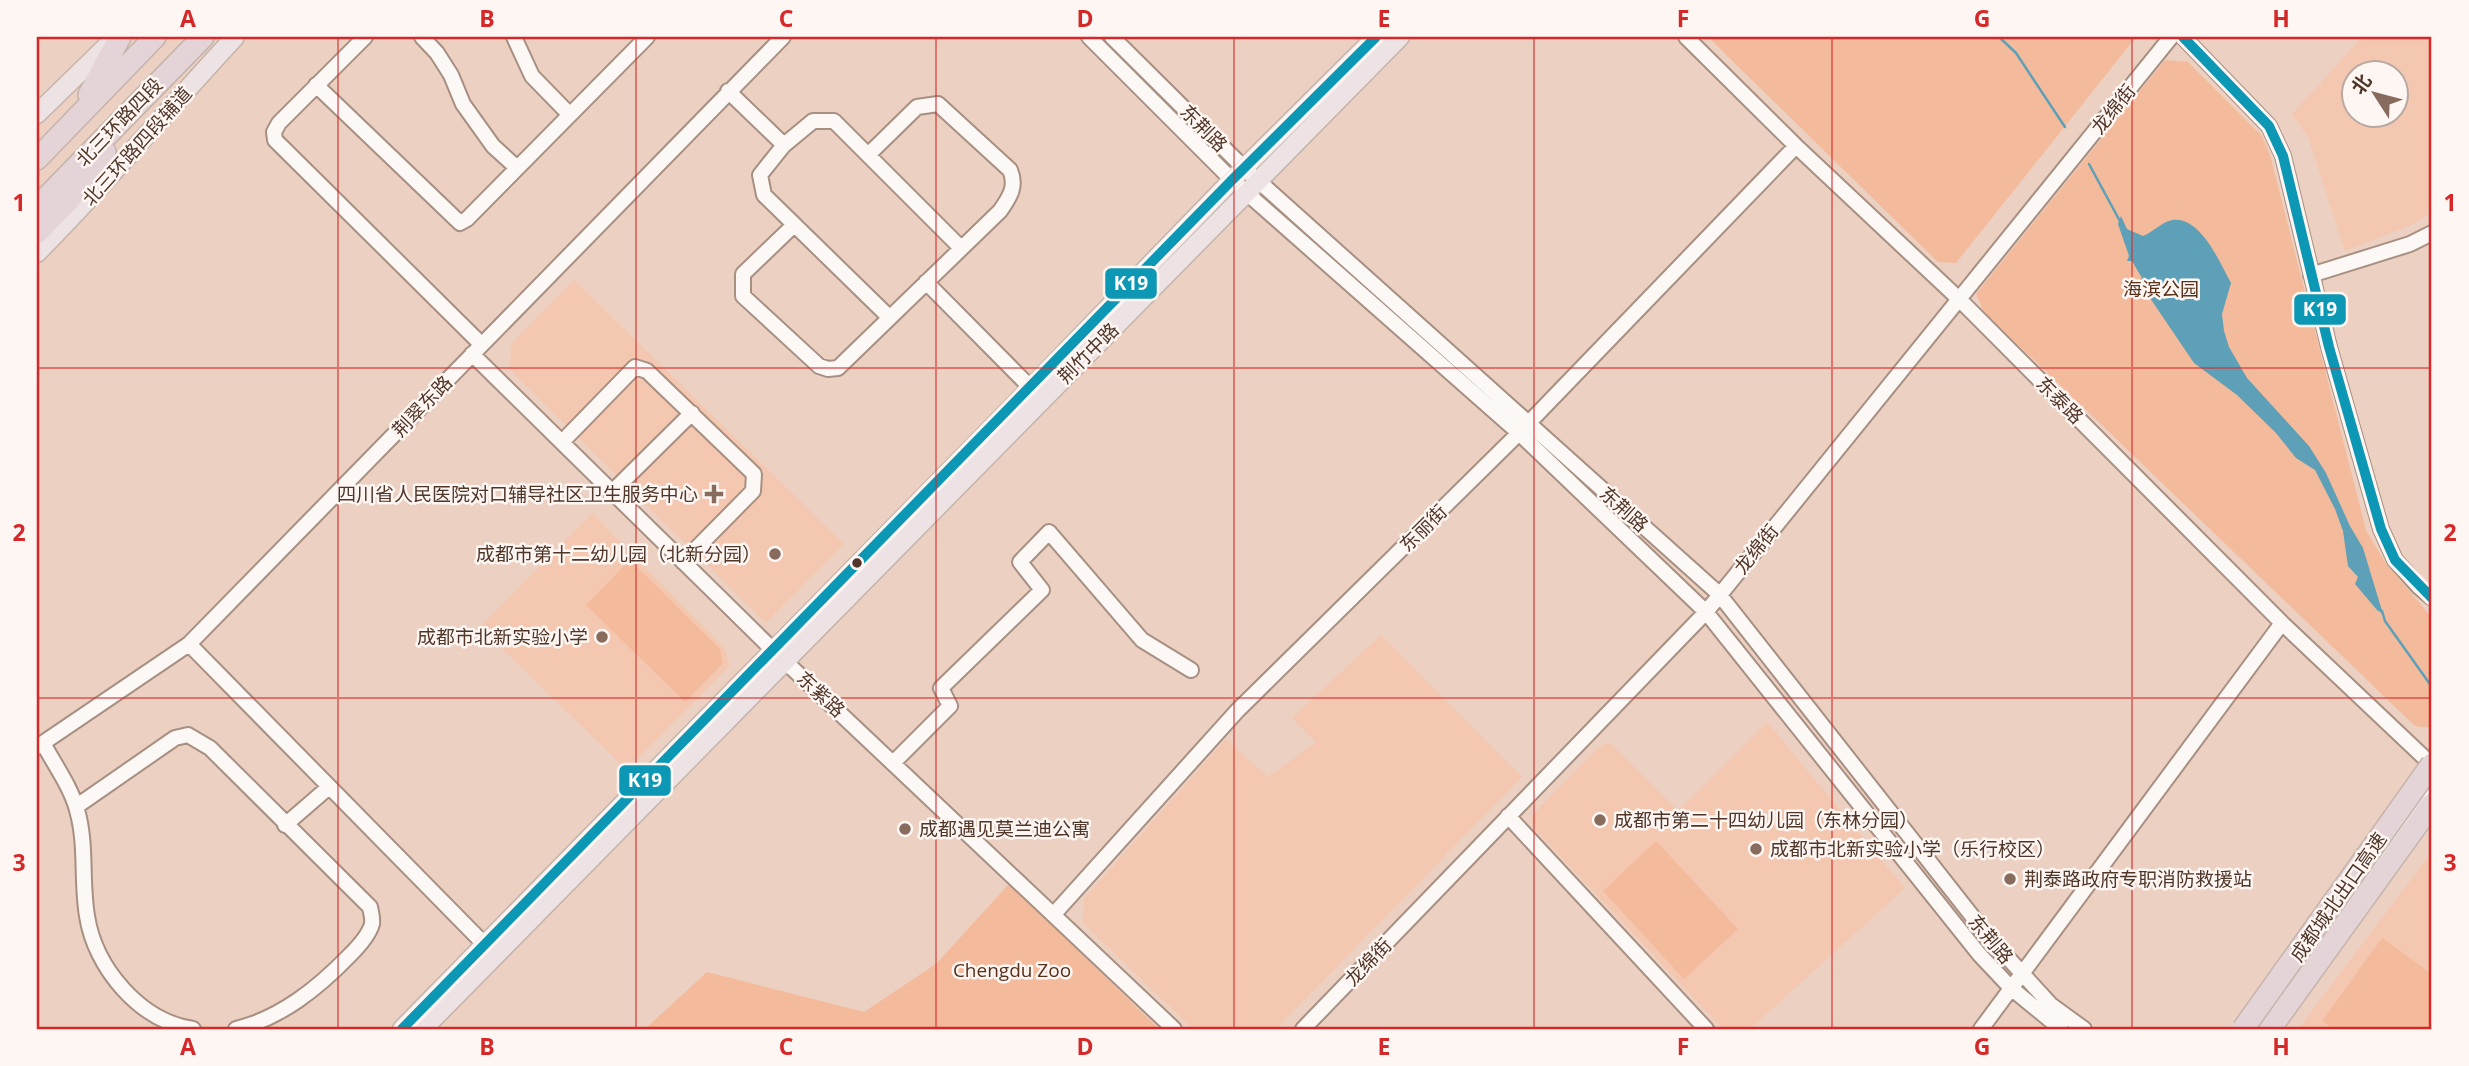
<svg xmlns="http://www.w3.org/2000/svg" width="2469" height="1066" viewBox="0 0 2469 1066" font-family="'Open Sans','Noto Sans SC',sans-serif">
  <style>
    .built { fill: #f4c7b0; fill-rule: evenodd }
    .green { fill: #f3ba9b }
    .water { fill: #5da0b7 }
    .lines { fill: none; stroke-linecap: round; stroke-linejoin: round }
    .stream { stroke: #5da0b7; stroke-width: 2.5 }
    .minor-casing { stroke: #a78f82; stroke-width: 18 }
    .major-casing { stroke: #c4b4ab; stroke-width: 21 }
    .highway-casing { stroke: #c4b4ab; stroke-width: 24 }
    .minor { stroke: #fcf8f6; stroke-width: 14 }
    .major { stroke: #ede3e4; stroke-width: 18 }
    .highway { stroke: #e4d4d7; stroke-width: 21 }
    .highway-bridge-casing { stroke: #c4b4ab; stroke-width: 24; stroke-linecap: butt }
    .highway-bridge { stroke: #e4d4d7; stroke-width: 21 }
    .bus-1-casing { stroke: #fdf6f3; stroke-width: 16 }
    .bus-1 { stroke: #0c98b5; stroke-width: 10 }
    .grid { fill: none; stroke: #d62828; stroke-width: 2; stroke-opacity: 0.55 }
    .poi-dot { fill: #876c5e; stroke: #fdf6f3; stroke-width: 2.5 }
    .bus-dot { fill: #503628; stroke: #fdf6f3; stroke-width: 2.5 }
    .labels { text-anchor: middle; stroke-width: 5; stroke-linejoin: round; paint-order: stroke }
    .street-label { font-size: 19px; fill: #503628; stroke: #fdf6f3 }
    .park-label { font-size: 19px; fill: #59311b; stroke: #fdf6f3 }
    .poi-label { font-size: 19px; fill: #503628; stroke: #fdf6f3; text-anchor: start }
    .line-badge { stroke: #fdf6f3; stroke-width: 2.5 }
    .badge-label { font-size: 19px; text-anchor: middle; font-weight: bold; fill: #fff }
    .neatline { fill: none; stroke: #d62828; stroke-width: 2.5 }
    .grid-label { font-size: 23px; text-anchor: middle; font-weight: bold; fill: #d62828 }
  </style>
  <rect width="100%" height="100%" fill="#ecd0c1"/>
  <path class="built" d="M2362,37H2432V212L2411,225L2345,251L2308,137L2292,114ZM2354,74H2396V116H2354Z
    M574,280L844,544L766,623L510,370L511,344Z
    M592,513L724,648L730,665L627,770L480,627Z
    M1381,635L1522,777L1276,1029H1193L1083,923L1084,899L1226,739L1268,777L1316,742L1292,718Z
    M1767,722L1905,888L1750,1029H1723L1532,826V815L1599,747L1609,742L1678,811Z
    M2432,852V1029H2298Z"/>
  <path class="green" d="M1708,37H2136L1956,263L1938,262Z
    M2165,60L2188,62L2262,136L2270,155L2366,530L2385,562L2432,618V728L2415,726L1984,312L1976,294Z
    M630,560L720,649L723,663L685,702L586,605Z
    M1656,841L1738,929L1684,979L1603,891Z
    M1009,884L1159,1029H645L707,972L864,1012L936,964Z
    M2382,938L2432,974V1029H2333L2322,1021Z"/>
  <path class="water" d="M2121,216L2127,229L2143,236C2153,232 2163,221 2173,220C2201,217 2220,263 2231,283L2222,314L2224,331L2229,347L2247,378L2309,446L2326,473L2350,526L2363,548L2383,614L2377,610L2355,584L2358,577L2348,566L2343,531L2335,509L2315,470L2296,458L2276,433L2237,395L2194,363L2150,298L2154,290V284L2143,290L2136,283L2142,278L2132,261H2127L2129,256L2118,224Z"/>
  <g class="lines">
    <path class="stream" d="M1999,37L2016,53L2065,127
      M2089,164L2121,223
      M2382,611L2385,621L2432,687"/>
    <defs>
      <path id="minor" d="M365,37L279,123L274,132L275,140L481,344
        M422,37L437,53L451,75L463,104L493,146L517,168
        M514,37L532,76L570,115
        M1089,37L1232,180L1519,433L1706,612L1979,954L2011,988L2061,1029
        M1112,37L1244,168L1719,594L1987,935L2051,1005L2084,1029
        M1686,37L1796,146L1960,300L2282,623L2432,765
        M2183,37L2269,126L2283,156L2329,347L2381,529L2395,560L2419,587L2432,598
        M316,85L460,223L467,219L647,37
        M728,91L784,145
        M794,225L743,274V296L819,366L828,369L838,368L1000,211C1010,197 1017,186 1010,170L938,104L917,107L869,154
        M2311,275L2410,244L2432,233
        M926,282L1031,388
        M889,317L764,195L760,175L784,145L813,121H834L961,248
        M472,354L774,651L1174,1029
        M562,442L635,367L647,371L754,474L753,491L683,562
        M611,493L692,413
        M189,644L490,950
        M43,743C54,764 71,787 77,810C87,845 81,880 87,916C95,968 140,1021 193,1029
        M37,747L189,644L783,37
        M894,762L950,706L941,688L1042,590L1020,562L1049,532L1142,640L1191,670
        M77,806L175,738L188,735L210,748L370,907C371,913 373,918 372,924C369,935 358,947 350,955C318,988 281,1018 236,1029
        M1508,816L1706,1029
        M285,825L329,787
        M1054,914L1237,711L1519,433L1796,146
        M1303,1029L1706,612L2171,37
        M1981,1029L2282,623
        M2256,1029L2432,784"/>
      <path id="major" d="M37,114L116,37
        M37,253C106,184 169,108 235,37
        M402,1029L1031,388L1232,180L1376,37
        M423,1029L1400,37"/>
      <path id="highway" d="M89,95L120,37
        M37,159L155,37
        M37,207L203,37
        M37,233L69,200L105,152
        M2270,1029L2432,804"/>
    </defs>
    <use href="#minor" class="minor-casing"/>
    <use href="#major" class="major-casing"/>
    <use href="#highway" class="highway-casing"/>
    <use href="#minor" class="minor"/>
    <use href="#major" class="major"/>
    <use href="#highway" class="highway"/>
    <defs>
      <path id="highway-bridge" d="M2243,1029L2432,764"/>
    </defs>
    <use href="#highway-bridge" class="highway-bridge-casing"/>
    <use href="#highway-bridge" class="highway-bridge"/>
    <defs>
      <path id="bus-1" d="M2183,37L2269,126L2283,156L2329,347L2381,529L2395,560L2432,598
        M402,1029L1232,180L1376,37"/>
    </defs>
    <use href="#bus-1" class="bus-1-casing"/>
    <use href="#bus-1" class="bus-1"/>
  </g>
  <path class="grid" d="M338,37V1029M636,37V1029M936,37V1029M1234,37V1029M1534,37V1029M1832,37V1029M2132,37V1029M37,368H2432M37,698H2432"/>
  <g class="poi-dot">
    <path d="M710.5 483.5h7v7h7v7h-7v7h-7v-7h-7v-7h7z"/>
    <circle cx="775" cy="554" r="7"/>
    <circle cx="602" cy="637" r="7"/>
    <circle cx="1600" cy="820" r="7"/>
    <circle cx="905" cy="829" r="7"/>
    <circle cx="1756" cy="849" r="7"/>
    <circle cx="2010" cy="879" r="7"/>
  </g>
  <circle class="bus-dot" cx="857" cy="563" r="6"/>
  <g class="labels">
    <g class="street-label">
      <text transform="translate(2113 109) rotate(-51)" y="7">龙绵街</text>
      <text transform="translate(119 122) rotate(-46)" y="7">北三环路四段</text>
      <text transform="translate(1204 128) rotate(45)" y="7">东荆路</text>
      <text transform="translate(137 146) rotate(-48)" y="7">北三环路四段辅道</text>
      <text transform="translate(1088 353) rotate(-45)" y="7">荆竹中路</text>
      <text transform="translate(2060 400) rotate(45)" y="7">东泰路</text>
      <text transform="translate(422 406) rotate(-46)" y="7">荆翠东路</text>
      <text transform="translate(1624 509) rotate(42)" y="7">东荆路</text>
      <text transform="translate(1423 528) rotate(-45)" y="7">东丽街</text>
      <text transform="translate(1756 549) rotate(-51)" y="7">龙绵街</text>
      <text transform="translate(821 694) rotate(43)" y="7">东紫路</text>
      <text transform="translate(2338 897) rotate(-55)" y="7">成都城北出口高速</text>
      <text transform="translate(1991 939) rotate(50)" y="7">东荆路</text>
      <text transform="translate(1368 962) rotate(-46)" y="7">龙绵街</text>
    </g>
    <g class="park-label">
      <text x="2161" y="296">海滨公园</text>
      <text x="1012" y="977">Chengdu Zoo</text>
    </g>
    <g class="poi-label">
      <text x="698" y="501" text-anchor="end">四川省人民医院对口辅导社区卫生服务中心</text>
      <text x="761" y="561" text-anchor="end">成都市第十二幼儿园（北新分园）</text>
      <text x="588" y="644" text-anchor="end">成都市北新实验小学</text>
      <text x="1614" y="827">成都市第二十四幼儿园（东林分园）</text>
      <text x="919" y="836">成都遇见莫兰迪公寓</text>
      <text x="1770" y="856">成都市北新实验小学（乐行校区）</text>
      <text x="2024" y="886">荆泰路政府专职消防救援站</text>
    </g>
  </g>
  <g class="line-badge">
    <rect x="1104" y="267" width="54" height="33" rx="7" fill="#0c98b5"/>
    <rect x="2293" y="293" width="54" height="33" rx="7" fill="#0c98b5"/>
    <rect x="618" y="764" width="54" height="33" rx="7" fill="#0c98b5"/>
  </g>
  <g class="badge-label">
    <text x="1131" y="290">K19</text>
    <text x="2320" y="316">K19</text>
    <text x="645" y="787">K19</text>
  </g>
  <rect width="2469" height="1066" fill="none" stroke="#fdf6f3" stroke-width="77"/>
  <g transform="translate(2375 94) rotate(306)"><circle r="33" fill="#fdf6f3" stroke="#b8a9a2" stroke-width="2"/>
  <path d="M0-5L12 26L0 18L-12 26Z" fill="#876c5e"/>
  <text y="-10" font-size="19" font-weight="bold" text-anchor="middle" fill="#503628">北</text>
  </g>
  <rect x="38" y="38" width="2392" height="990" class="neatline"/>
  <g class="grid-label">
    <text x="188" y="27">A</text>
    <text x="487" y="27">B</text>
    <text x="786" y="27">C</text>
    <text x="1085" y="27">D</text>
    <text x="1384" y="27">E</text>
    <text x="1683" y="27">F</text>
    <text x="1982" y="27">G</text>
    <text x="2281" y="27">H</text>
    <text x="19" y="211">1</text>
    <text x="2450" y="211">1</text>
    <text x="19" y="541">2</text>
    <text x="2450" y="541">2</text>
    <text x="19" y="871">3</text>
    <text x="2450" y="871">3</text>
    <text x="188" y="1055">A</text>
    <text x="487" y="1055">B</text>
    <text x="786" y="1055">C</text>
    <text x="1085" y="1055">D</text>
    <text x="1384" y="1055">E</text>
    <text x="1683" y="1055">F</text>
    <text x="1982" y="1055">G</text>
    <text x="2281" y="1055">H</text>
  </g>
</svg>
